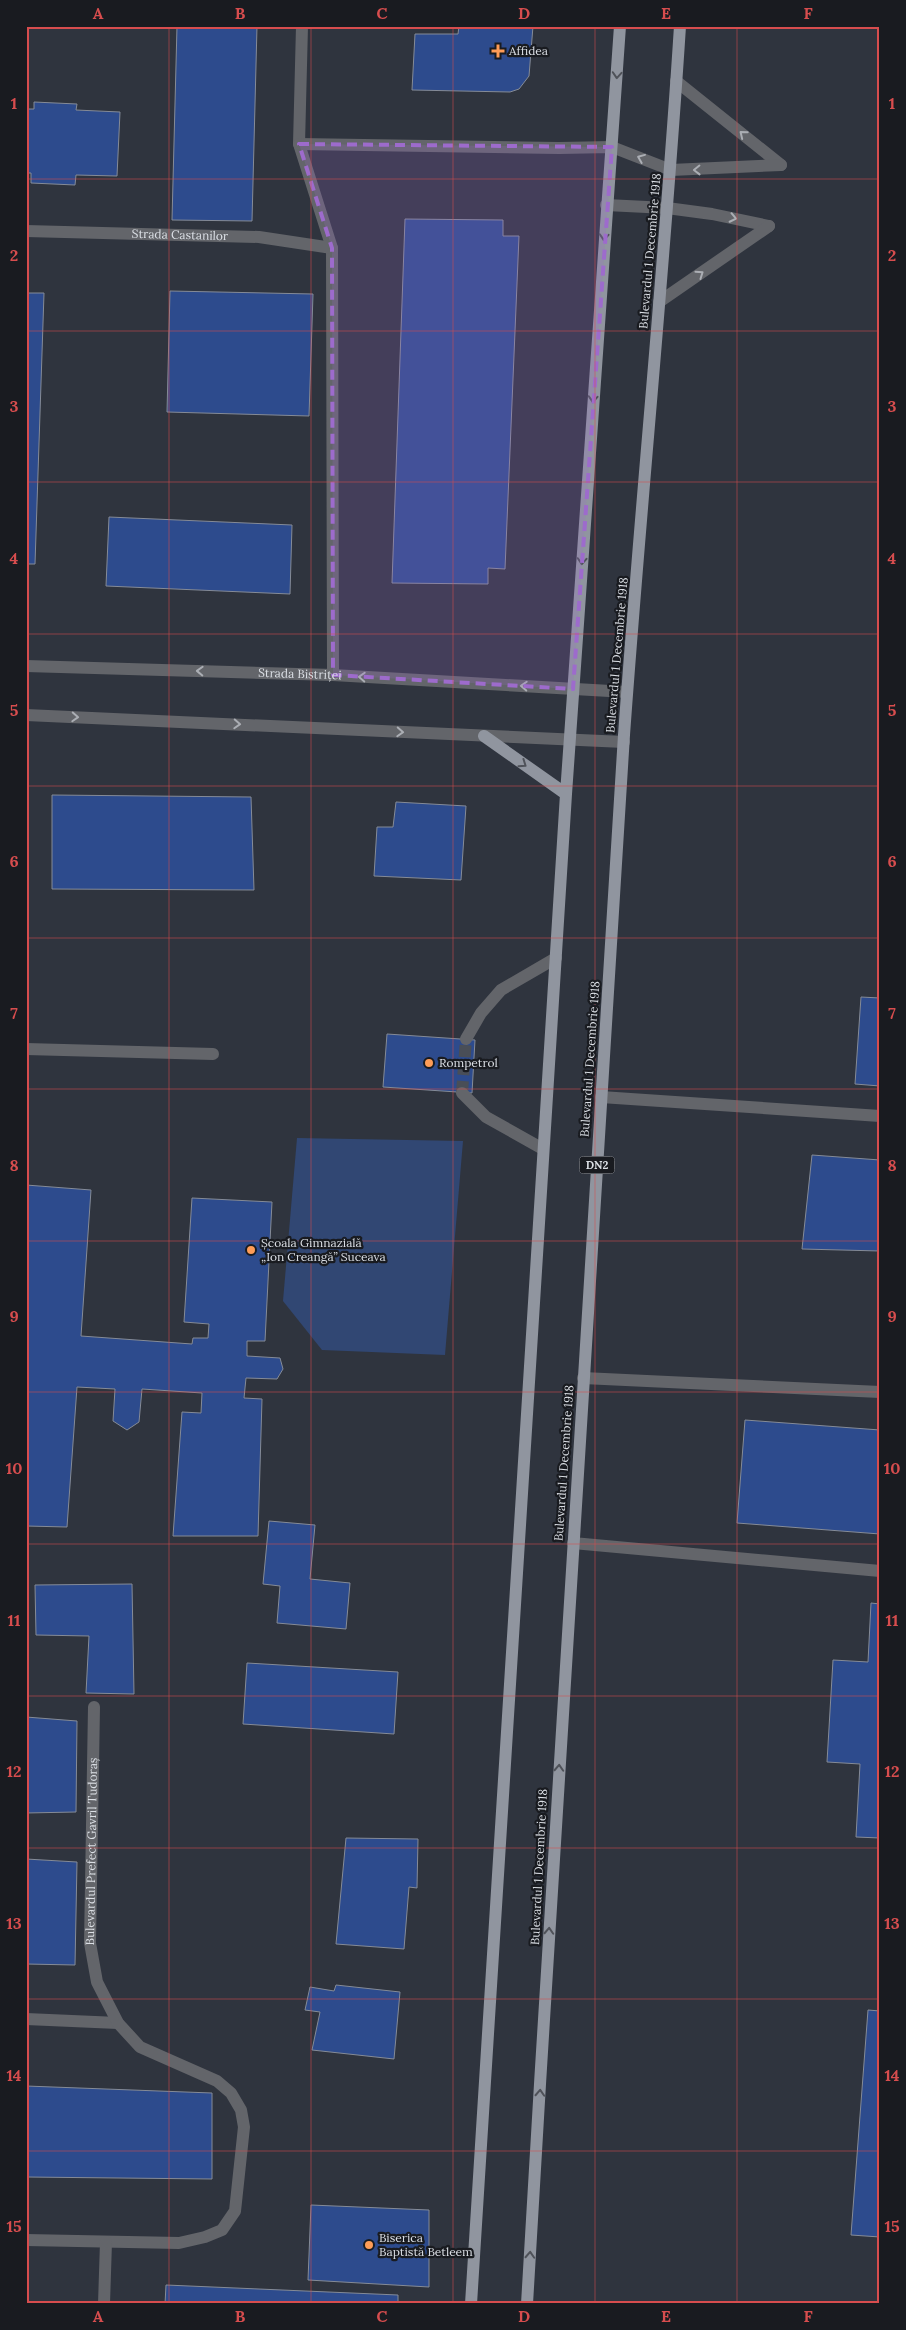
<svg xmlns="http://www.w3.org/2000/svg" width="906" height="2330" viewBox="0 0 906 2330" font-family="Lora,serif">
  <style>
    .green { fill: #314773 }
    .building { fill: #2d4b8d; stroke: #858b97 }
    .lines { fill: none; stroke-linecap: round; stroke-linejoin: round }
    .minor-tunnel { stroke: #494e57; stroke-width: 12; stroke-dasharray: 12 6; stroke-linecap: butt }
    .minor { stroke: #63656a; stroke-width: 12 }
    .major { stroke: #90959f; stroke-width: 12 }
    .oneway { stroke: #4f5259 }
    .oneway2 { stroke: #abaeb4 }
    .marked { fill: #9d6bcc; fill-opacity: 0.2; stroke: #9d6bcc; stroke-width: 4; stroke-dasharray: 10 6; stroke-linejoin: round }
    .grid { fill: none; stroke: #d74d4e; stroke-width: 1; stroke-opacity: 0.55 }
    .poi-dot { fill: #fe9c57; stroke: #191b20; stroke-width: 2 }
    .labels { text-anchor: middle; stroke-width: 4.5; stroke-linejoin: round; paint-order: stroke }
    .shield { fill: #191b20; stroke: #a1a4aa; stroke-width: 1 }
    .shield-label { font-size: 11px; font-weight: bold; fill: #dbdfe5 }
    .poi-label { font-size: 12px; fill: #dbdfe5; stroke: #191b20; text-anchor: start }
    .street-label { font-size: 12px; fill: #dbdfe5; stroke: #191b20 }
    .neatline { fill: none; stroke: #d74d4e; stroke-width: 2 }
    .grid-label { font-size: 16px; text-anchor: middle; font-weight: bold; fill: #d74d4e }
  </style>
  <rect width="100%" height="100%" fill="#2f343e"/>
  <path class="green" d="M297,1138L463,1141L445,1355L322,1350L283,1301Z"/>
  <path class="building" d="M177,26H257L252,221L172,220Z
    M459,26H533L529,76L519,89L510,92L412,90L415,34H458Z
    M34,102L77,104L76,110L120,112L117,176L76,175L75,185L31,183V173H26V109H34Z
    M405,219L503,220V236H519L505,569L488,568V584L392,583Z
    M170,291L313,294L309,416L167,412Z
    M26,293H44L35,564H26Z
    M109,517L292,525L290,594L106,586Z
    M52,795L251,797L254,890L52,889Z
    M396,802L466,806L461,880L374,876L377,827H393Z
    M861,997L880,998V1086L855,1084Z
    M387,1034L475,1040L472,1093L383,1087Z
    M812,1155L880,1160V1251L802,1249Z
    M26,1185L91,1190L81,1336L192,1344L193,1338H208L209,1324L184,1322L192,1198L272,1202L265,1341H247V1356L280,1358L283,1369L277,1379L246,1378L244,1398L262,1399L258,1536H173L182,1412L201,1413L202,1393L142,1389L139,1422L127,1430L113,1421L115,1389L77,1387L67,1527L26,1526Z
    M745,1420L880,1430V1534L737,1523Z
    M269,1521L315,1525L310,1579L350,1583L346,1629L277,1623L280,1586L263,1584Z
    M132,1584L134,1694L86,1693L89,1636L36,1635L35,1585Z
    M871,1603L880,1604V1838L856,1837L860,1764L827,1762L833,1660L868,1662Z
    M247,1663L398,1672L394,1734L243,1724Z
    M26,1717L77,1721L76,1812L26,1813Z
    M346,1838L418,1839L417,1888L409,1887L404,1949L336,1944Z
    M26,1859L77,1862L75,1965L26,1964Z
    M336,1985L400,1992L394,2059L312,2050L320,2012L305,2010L310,1987L334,1991Z
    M868,2010L880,2011V2237L851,2235Z
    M26,2086L212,2093V2179L26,2177Z
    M311,2205L429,2210V2287L308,2280Z
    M166,2285L398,2295V2304H165Z"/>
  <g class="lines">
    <path class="minor-tunnel" d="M462,1093L466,1039"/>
    <g class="minor">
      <path d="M302,26L299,144L332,248L333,675"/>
      <path d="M676,81L781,165"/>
      <path d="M299,144L559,148L612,147L671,170L781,165"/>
      <path d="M606,205L667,208L712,214L769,226"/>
      <path id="s1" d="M26,231L259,237L332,248"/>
      <path d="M659,302L769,226"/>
      <path id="s2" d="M26,666L333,675L627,692"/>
      <path d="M26,715L624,742"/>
      <path d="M466,1039L481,1013L501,990L556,958"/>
      <path d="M26,1049L213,1054"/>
      <path d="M462,1093L486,1117L543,1149"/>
      <path d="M601,1097L880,1116"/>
      <path d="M583,1378L880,1392"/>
      <path d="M573,1543L880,1571"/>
      <path d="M26,2019L118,2023"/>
      <path id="s3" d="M26,2240L179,2243L205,2237L222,2230L235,2211L244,2127L241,2110L231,2093L217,2081L140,2047L118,2023L97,1982L90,1943L94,1707"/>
      <path d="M104,2304L106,2242"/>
    </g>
    <path class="major" d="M484,736L566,794
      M471,2304L566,794L620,26
      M527,2304C558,1781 588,1258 624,735C641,499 665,263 680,26"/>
  </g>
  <defs><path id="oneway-chevron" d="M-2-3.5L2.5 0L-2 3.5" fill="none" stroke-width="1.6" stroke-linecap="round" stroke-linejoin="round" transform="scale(1.25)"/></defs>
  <g class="oneway">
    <use href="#oneway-chevron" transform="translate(617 75) rotate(94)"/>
    <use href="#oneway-chevron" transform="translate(604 237) rotate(94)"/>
    <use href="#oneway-chevron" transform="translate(593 399) rotate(94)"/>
    <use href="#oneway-chevron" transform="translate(582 561) rotate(94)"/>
    <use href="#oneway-chevron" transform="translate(523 764) rotate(35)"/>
    <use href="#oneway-chevron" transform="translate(559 1768) rotate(-87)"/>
    <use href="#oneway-chevron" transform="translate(549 1931) rotate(-87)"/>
    <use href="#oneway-chevron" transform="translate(540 2093) rotate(-87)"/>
    <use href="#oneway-chevron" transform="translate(530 2255) rotate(-87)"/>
  </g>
  <g class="oneway2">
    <use href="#oneway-chevron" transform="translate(743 134) rotate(-141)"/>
    <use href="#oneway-chevron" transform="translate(641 158) rotate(-158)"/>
    <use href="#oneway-chevron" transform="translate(697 170) rotate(179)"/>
    <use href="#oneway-chevron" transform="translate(733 218) rotate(12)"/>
    <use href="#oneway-chevron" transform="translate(700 274) rotate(-35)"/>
    <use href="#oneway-chevron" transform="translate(200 671) rotate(-178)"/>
    <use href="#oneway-chevron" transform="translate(362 677) rotate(-177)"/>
    <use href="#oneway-chevron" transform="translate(524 686) rotate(-177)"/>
    <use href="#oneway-chevron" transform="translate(75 717) rotate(3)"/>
    <use href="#oneway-chevron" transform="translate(237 724) rotate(3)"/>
    <use href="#oneway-chevron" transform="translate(400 732) rotate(3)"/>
  </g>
  <path class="marked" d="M299,144L612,147L573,689L333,675L332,248Z"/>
  <path class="grid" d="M169,26V2304M311,26V2304M453,26V2304M595,26V2304M737,26V2304M26,179H880M26,331H880M26,482H880M26,634H880M26,786H880M26,938H880M26,1089H880M26,1241H880M26,1392H880M26,1544H880M26,1696H880M26,1848H880M26,1999H880M26,2151H880"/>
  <g class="poi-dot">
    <path d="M495.5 43.5h5v5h5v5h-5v5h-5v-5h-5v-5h5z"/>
    <circle cx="429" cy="1063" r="5"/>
    <circle cx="251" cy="1250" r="5"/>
    <circle cx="369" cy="2245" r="5"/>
  </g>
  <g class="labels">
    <rect class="shield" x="579.5" y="1156.5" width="35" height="17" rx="4"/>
    <g class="shield-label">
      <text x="597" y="1169">DN2</text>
    </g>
    <g class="poi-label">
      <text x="509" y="55">Affidea</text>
      <text x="439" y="1067">Rompetrol</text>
      <text x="261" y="1247">Școala Gimnazială<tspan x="261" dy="14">„Ion Creangă” Suceava</tspan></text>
      <text x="379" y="2242">Biserica<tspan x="379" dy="14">Baptistă Betleem</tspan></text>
    </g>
    <g class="street-label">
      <text dy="4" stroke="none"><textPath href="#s1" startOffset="154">Strada Castanilor</textPath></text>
      <text transform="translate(650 251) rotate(-85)" y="4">Bulevardul 1 Decembrie 1918</text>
      <text transform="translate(617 655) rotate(-85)" y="4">Bulevardul 1 Decembrie 1918</text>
      <text dy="4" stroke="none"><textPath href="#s2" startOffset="274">Strada Bistriței</textPath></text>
      <text transform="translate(590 1059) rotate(-86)" y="4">Bulevardul 1 Decembrie 1918</text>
      <text transform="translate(564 1463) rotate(-86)" y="4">Bulevardul 1 Decembrie 1918</text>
      <text dy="4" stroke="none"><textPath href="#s3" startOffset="655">Bulevardul Prefect Gavril Tudoraș</textPath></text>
      <text transform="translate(539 1867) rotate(-87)" y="4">Bulevardul 1 Decembrie 1918</text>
    </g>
  </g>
  <rect width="906" height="2330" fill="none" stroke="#191b20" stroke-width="55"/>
  <rect x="28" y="28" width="850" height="2274" class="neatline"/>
  <g class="grid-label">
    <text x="98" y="19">A</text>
    <text x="240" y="19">B</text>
    <text x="382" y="19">C</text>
    <text x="524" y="19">D</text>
    <text x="666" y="19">E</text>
    <text x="808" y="19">F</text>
    <text x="14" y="109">1</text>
    <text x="892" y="109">1</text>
    <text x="14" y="261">2</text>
    <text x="892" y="261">2</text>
    <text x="14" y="412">3</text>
    <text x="892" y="412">3</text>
    <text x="14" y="564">4</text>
    <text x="892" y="564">4</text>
    <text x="14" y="716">5</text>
    <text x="892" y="716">5</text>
    <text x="14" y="867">6</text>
    <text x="892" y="867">6</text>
    <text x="14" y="1019">7</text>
    <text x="892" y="1019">7</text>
    <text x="14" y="1171">8</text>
    <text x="892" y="1171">8</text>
    <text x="14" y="1322">9</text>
    <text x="892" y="1322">9</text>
    <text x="14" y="1474">10</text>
    <text x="892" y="1474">10</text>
    <text x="14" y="1626">11</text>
    <text x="892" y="1626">11</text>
    <text x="14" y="1777">12</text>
    <text x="892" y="1777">12</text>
    <text x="14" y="1929">13</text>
    <text x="892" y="1929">13</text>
    <text x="14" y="2081">14</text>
    <text x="892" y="2081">14</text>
    <text x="14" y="2232">15</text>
    <text x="892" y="2232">15</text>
    <text x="98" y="2322">A</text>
    <text x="240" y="2322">B</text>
    <text x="382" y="2322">C</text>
    <text x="524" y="2322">D</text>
    <text x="666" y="2322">E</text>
    <text x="808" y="2322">F</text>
  </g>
</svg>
